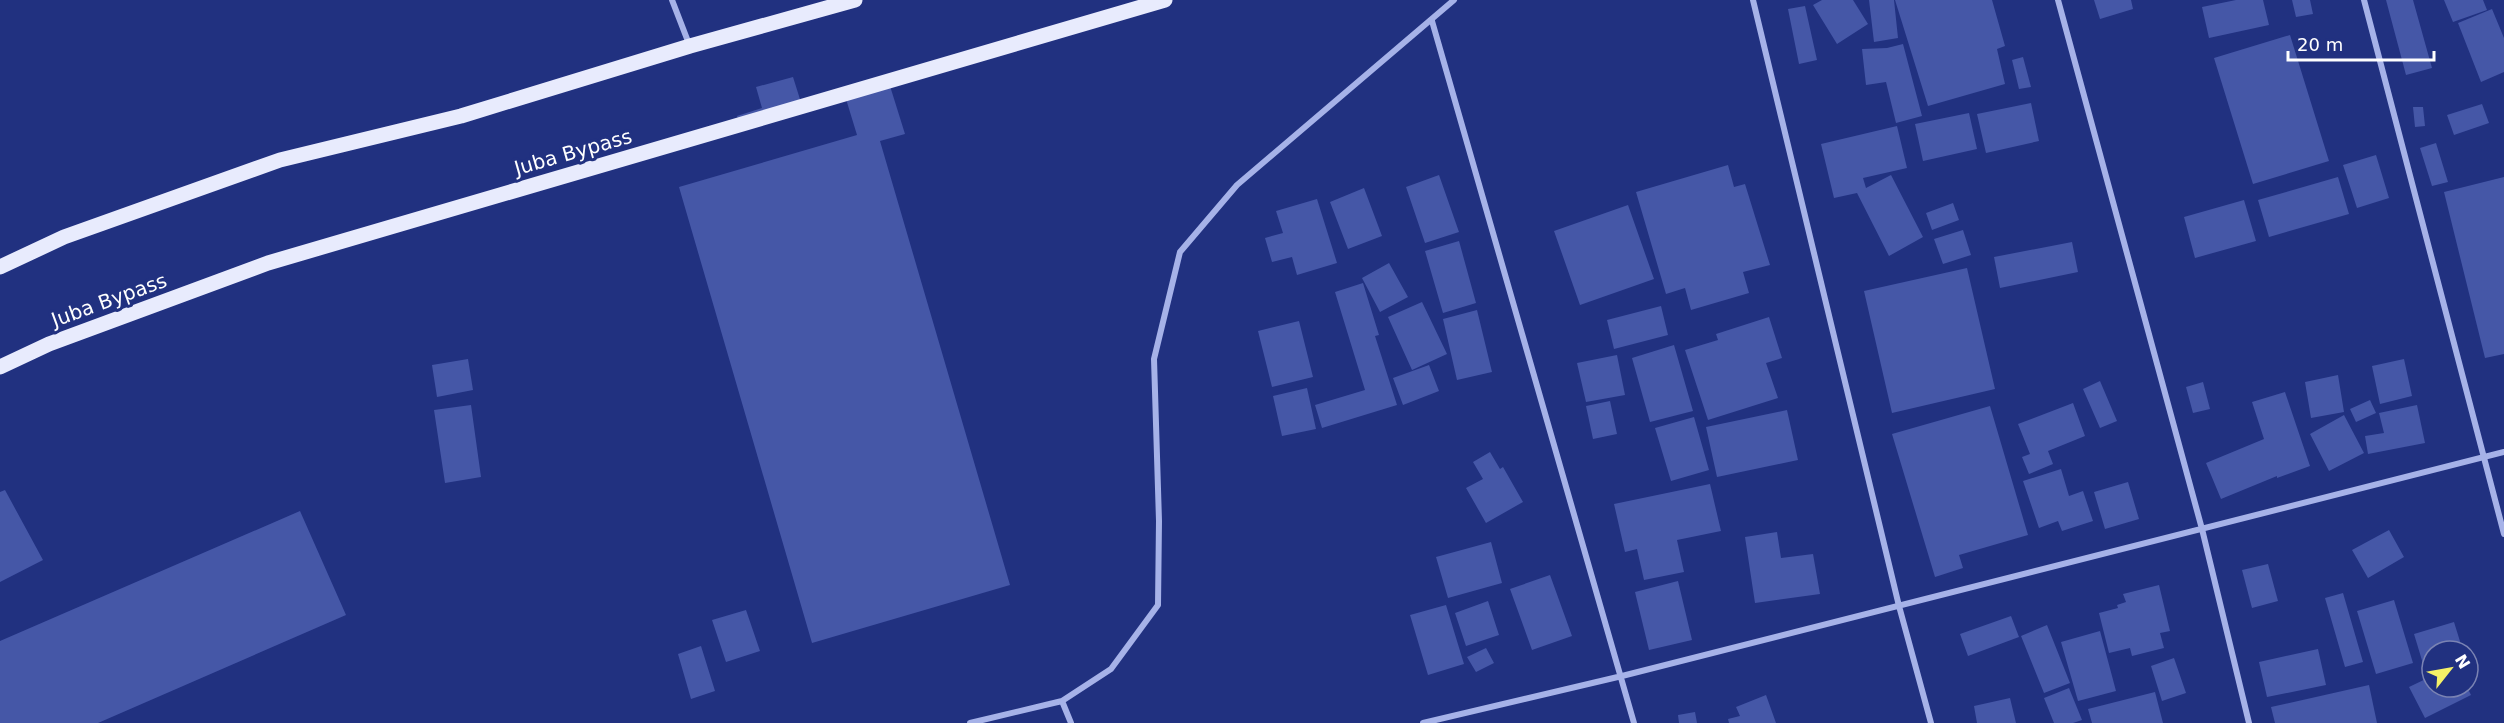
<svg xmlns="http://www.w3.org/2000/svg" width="2504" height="723" viewBox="0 0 2504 723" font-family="'DejaVu Sans',sans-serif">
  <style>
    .building { fill: #4557a7 }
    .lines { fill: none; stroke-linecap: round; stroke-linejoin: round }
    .street { stroke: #a6b2e8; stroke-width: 6 }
    .primary { stroke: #e8ebfd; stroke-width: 15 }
    .labels { text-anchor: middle; stroke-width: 6; stroke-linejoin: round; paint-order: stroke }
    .street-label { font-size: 20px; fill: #fff; stroke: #213180 }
  </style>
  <rect width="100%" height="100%" fill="#213180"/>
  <path class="building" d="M1822,0H1853L1868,24L1837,44L1813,5Z
    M1869,0H1894L1898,38L1874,42Z
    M1895,0H1992L2005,46L1997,49L2005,84L1928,106Z
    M2094,0H2131L2133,9L2100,19Z
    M2236,0H2263L2269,25L2209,38L2202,7Z
    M2292,0H2310L2313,14L2296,17Z
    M2386,0H2413L2432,68L2406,75Z
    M2444,0H2483L2487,10L2453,22Z
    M1805,6L1817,60L1799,64L1788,9Z
    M2492,9L2504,38V72L2481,82L2458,23Z
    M2290,35L2329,161L2253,184L2214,58Z
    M1903,44L1922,116L1896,123L1886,82L1866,85L1862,49L1887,48Z
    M2023,57L2031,87L2019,89L2012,60Z
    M793,77L804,112L742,131L737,116L762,108L756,87Z
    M890,86L905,134L880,141L1010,585L812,643L679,187L857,135L846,99Z
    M2031,103L2039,141L1986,153L1977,114Z
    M2482,104L2489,123L2454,135L2447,115Z
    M2413,107H2423L2425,126L2415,127Z
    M1969,113L1977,149L1923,161L1915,124Z
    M1897,126L1907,168L1863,178L1866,188L1891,175L1923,237L1889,256L1857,193L1834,198L1821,144Z
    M2436,143L2448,182L2432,186L2420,148Z
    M2376,155L2389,198L2357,208L2343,165Z
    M1728,165L1734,187L1745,184L1770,265L1743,272L1749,293L1691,310L1685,288L1666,294L1636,192Z
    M1439,175L1459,232L1425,243L1406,187Z
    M2338,177L2349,214L2269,237L2258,200Z
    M2504,177V354L2485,358L2444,192Z
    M1364,188L1382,236L1348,249L1330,202Z
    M1317,199L1337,263L1297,275L1292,257L1272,262L1265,238L1283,233L1276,211Z
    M2244,200L2256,241L2195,258L2184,217Z
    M1953,203L1959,220L1932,230L1926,213Z
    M1628,205L1654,279L1580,305L1554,231Z
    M1963,230L1971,255L1943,264L1934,239Z
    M1459,241L1476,303L1443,313L1425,251Z
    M2072,242L2078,272L2000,288L1994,257Z
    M1389,263L1408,297L1380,312L1362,278Z
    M1967,268L1995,389L1892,413L1864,291Z
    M1363,283L1379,335L1375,336L1397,405L1322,428L1315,405L1365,390L1335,292Z
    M1422,302L1447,354L1412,370L1388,317Z
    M1661,306L1668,335L1614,349L1607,320Z
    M1477,310L1492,372L1457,380L1443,319Z
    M1769,317L1782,358L1766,363L1778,398L1708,420L1685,350L1718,340L1716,334Z
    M1299,321L1313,377L1272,387L1258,331Z
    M1674,345L1693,411L1650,422L1632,358Z
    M1617,355L1625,395L1586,402L1577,363Z
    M468,359L473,390L437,397L432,365Z
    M2404,359L2412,396L2380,404L2372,366Z
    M1429,365L1439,391L1403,405L1393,378Z
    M2338,375L2344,412L2311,418L2305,382Z
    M2100,381L2117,421L2100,428L2083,389Z
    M2203,382L2210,409L2193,413L2186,387Z
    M1307,388L1316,429L1282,436L1273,396Z
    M2285,392L2310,466L2277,478V476L2221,499L2206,463L2264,439L2252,402Z
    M2370,400L2376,413L2356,422L2350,409Z
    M1610,401L1617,434L1593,439L1586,406Z
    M2073,403L2085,436L2048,451L2053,464L2029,474L2022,457L2030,454L2018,424Z
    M471,405L481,477L445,483L434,410Z
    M2417,405L2425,443L2368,454L2365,436L2384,433L2379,413Z
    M1990,406L2028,535L1959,555L1963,568L1935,577L1892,434Z
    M1787,410L1798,460L1717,477L1706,427Z
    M2344,415L2364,453L2329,471L2310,434Z
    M1694,417L1709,470L1671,481L1655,428Z
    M1490,452L1500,469L1503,467L1523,502L1486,523L1466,488L1483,479L1473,462Z
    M2061,469L2069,496L2083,491L2093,521L2062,531L2058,521L2039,528L2023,481Z
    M2128,482L2139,519L2105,529L2094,492Z
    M1710,484L1721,531L1677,540L1684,572L1644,580L1637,549L1625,552L1614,504Z
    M5,490L43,560L0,582V492Z
    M300,511L346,615L98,723H0V641Z
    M2389,530L2404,557L2368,578L2352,550Z
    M1777,532L1781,558L1813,554L1820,594L1755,603L1745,537Z
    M1491,542L1502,583L1448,598L1436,557Z
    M2268,564L2278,601L2252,608L2242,570Z
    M1550,575L1572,636L1532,650L1510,589Z
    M1678,581L1692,640L1649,650L1635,592Z
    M2159,585L2170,631L2160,633L2164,648L2132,656L2130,648L2109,653L2099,613L2118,608L2117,605L2126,602L2123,594Z
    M2343,593L2363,662L2345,667L2325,598Z
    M2394,600L2413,663L2376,674L2357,611Z
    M1488,601L1499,635L1466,646L1455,613Z
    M1446,605L1464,664L1428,675L1410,615Z
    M746,610L760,651L726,662L712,620Z
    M2011,616L2019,637L1968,656L1960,634Z
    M2454,622L2463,651H2432V664L2424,667L2414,634Z
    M2047,625L2070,683L2044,693L2021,636Z
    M2100,631L2116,691L2078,701L2061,642Z
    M701,646L715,691L691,699L678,654Z
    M1486,648L1494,663L1476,672L1467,657Z
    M2318,649L2326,685L2267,697L2259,662Z
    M2174,658L2186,693L2162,701L2151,666Z
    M2432,676V687H2467L2471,695L2425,718L2409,687Z
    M2369,685L2377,723H2275L2271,707Z
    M2069,688L2082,720L2073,723H2054L2044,698Z
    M2155,692L2163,723H2092L2088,709Z
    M1766,695L1776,723H1729L1728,719L1740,716L1736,707Z
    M2010,698L2016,723H1977L1974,706Z
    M1695,712L1697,723H1679L1678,715Z"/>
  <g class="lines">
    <path class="street" d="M672,0L689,44
      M1753,0L1899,606L1931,723
      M2058,0L2202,529L2249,723
      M2364,0L2504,534
      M1432,21L1634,723
      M1062,701L1071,723
      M970,723L1062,701L1111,669L1158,605L1159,521L1154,359L1180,252L1237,185L1454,0
      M1423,723L1622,676L2504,452"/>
    <path class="primary" d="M0,267L64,237L280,160L461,116L690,46L855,0
      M0,367L49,344L268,263L1165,0"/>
  </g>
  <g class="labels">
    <g class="street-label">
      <text transform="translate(573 152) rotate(-16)" y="7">Juba Bypass</text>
      <text transform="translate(109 300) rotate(-20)" y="7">Juba Bypass</text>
    </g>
  </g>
  <g transform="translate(2450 669) rotate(59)"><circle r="28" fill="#213180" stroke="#7a83b3" stroke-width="1.5"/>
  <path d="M0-4.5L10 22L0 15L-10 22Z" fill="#f5f167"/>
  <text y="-9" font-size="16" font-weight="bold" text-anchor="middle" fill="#ffffff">N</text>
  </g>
  <path d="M2288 51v9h146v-9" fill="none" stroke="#ffffff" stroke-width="3"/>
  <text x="2297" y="51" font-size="18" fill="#ffffff" stroke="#213180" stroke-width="4.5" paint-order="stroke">20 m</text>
</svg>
